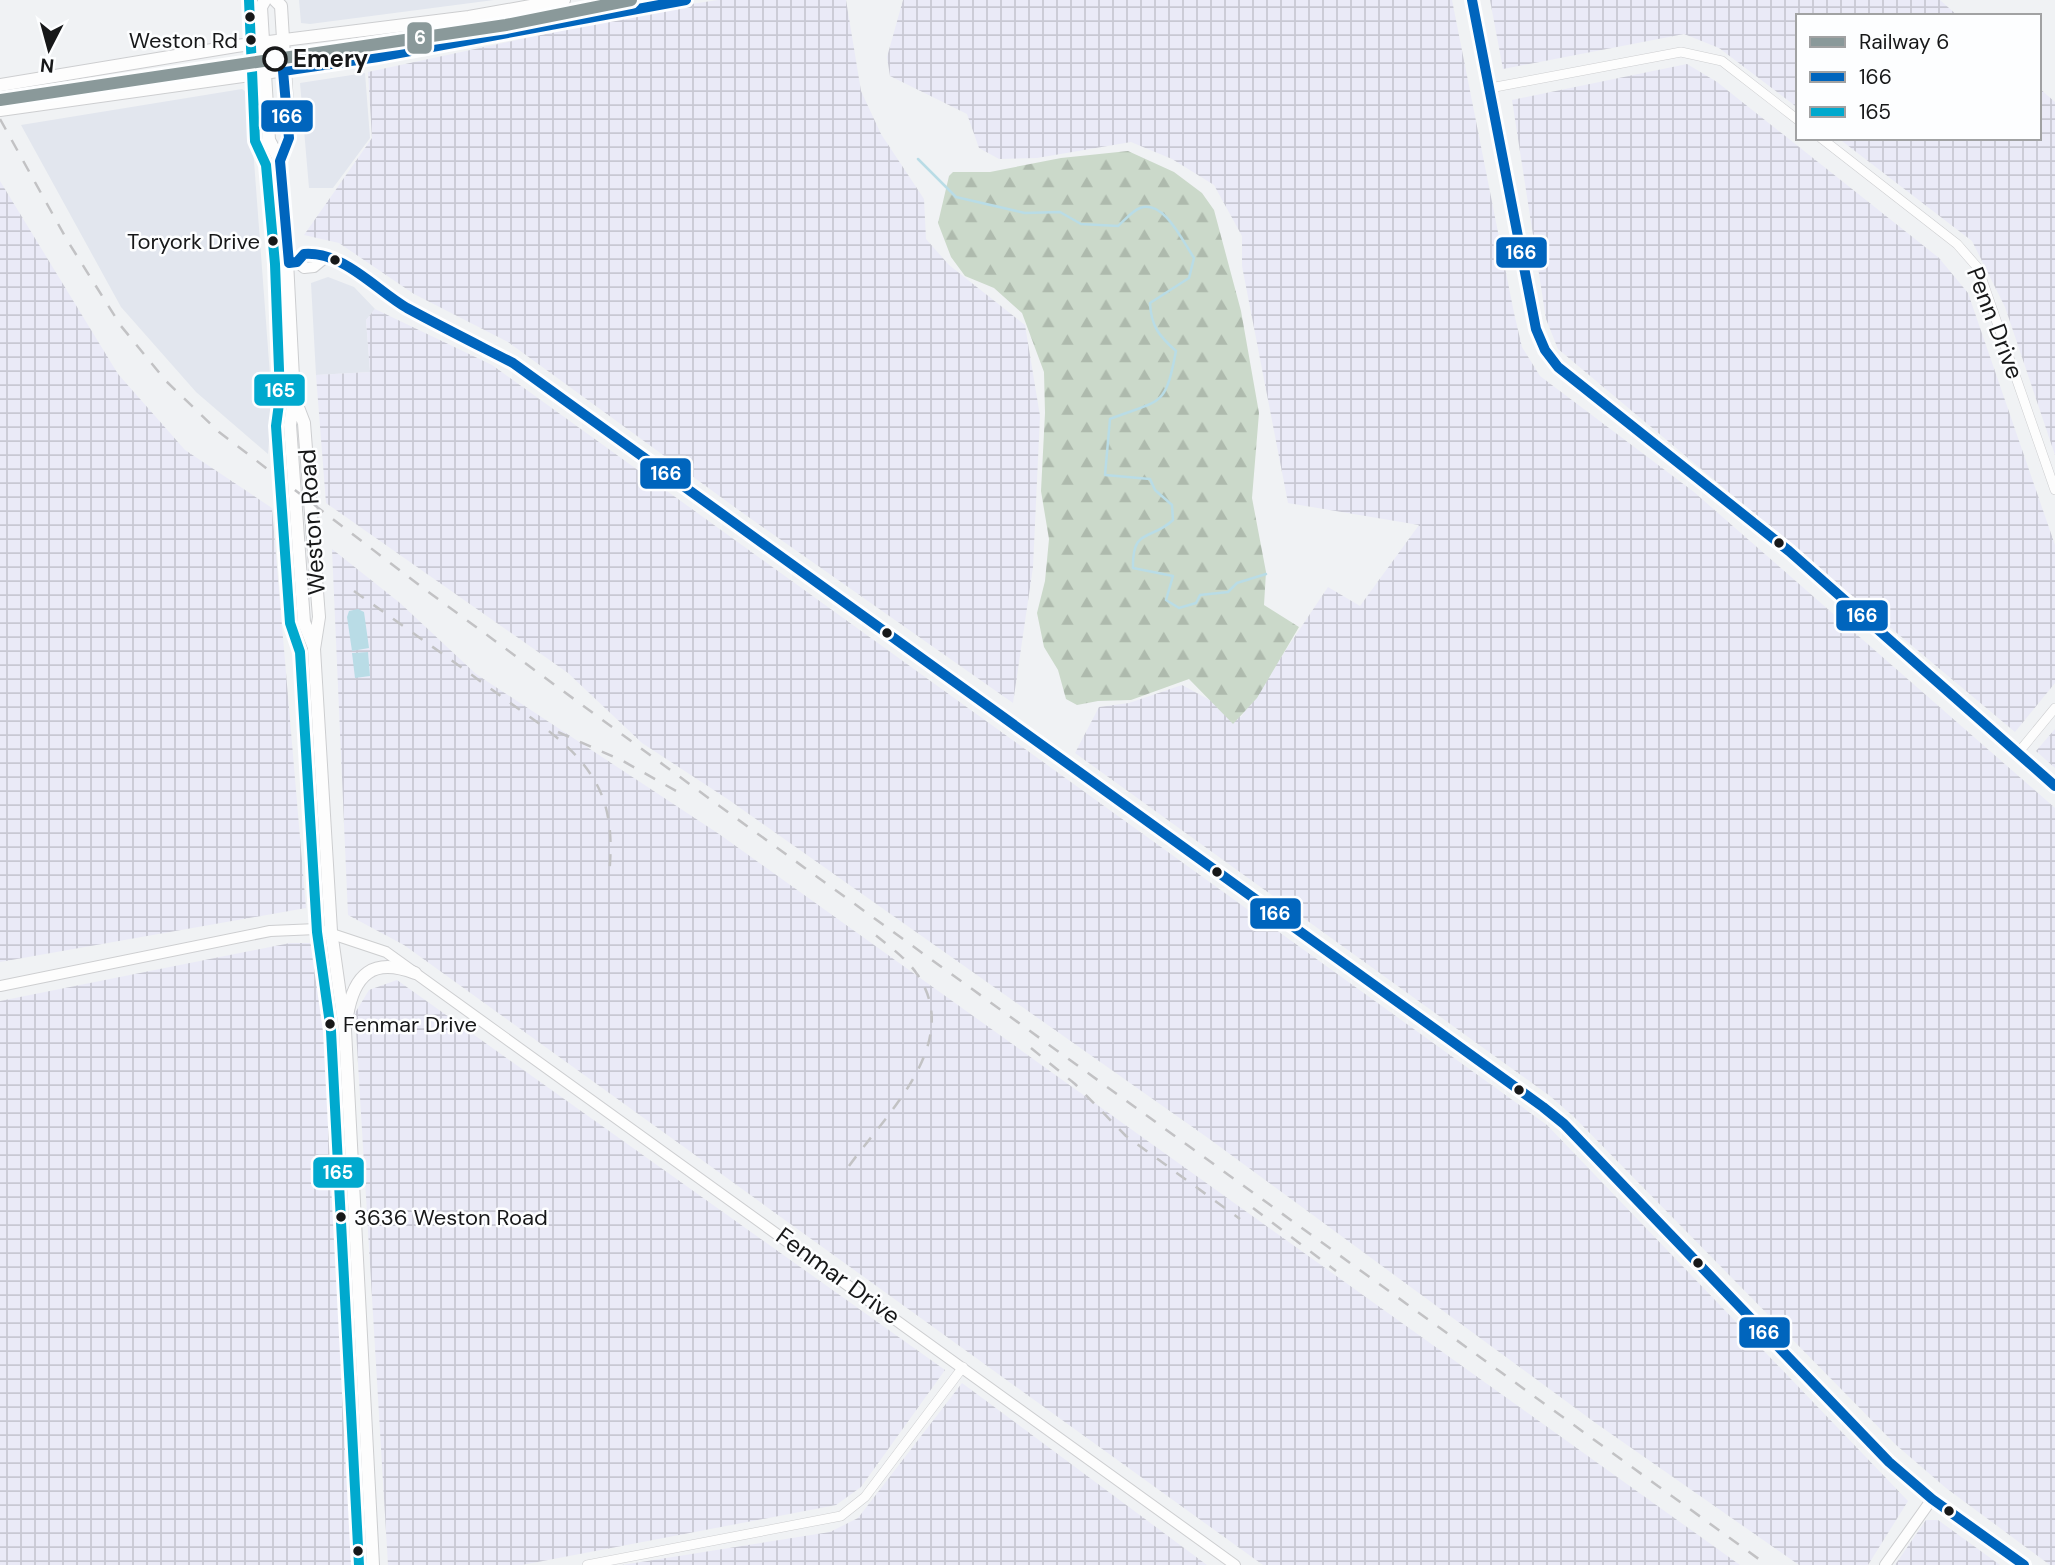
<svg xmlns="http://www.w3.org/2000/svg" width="2055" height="1565" viewBox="0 0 2055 1565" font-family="'DM Sans',sans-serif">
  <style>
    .built { fill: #e2e6ee }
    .industrial { fill: url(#industrial-grid) }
    .forest { fill: url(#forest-firs) }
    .water { fill: #b9dce6 }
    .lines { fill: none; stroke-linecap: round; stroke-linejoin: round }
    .stream { stroke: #b9dce6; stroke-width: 2.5 }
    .minor-casing { stroke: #cdced0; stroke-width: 10 }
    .tertiary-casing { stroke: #cdced0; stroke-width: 12 }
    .secondary-casing { stroke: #cdced0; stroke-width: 14 }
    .minor { stroke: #fdfdfd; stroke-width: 9 }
    .tertiary { stroke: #fdfdfd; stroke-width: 10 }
    .secondary { stroke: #fdfdfd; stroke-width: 12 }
    .rail { stroke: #c2c2c4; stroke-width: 2.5; stroke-dasharray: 12 12; stroke-linecap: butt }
    .bus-1-casing { stroke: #fdfeff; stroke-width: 16 }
    .bus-2-casing { stroke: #fdfeff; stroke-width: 16 }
    .bus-1 { stroke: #0065bd; stroke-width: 10 }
    .bus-2 { stroke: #00a9ce; stroke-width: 10 }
    .rail-1-casing { stroke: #fdfeff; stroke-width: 18 }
    .rail-1 { stroke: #8a999a; stroke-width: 12 }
    .bus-dot { fill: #171819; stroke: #fdfeff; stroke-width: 2.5 }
    .stop-dot { fill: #fdfeff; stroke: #171819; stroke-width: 3.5 }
    .labels { text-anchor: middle; stroke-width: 5; stroke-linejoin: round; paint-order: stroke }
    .bus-label { font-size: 22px; fill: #171819; stroke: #fdfeff; text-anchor: end }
    .stop-label { font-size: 24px; font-weight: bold; fill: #171819; stroke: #fdfeff; text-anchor: start }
    .street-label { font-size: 24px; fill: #171819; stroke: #fdfeff }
    .line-badge { stroke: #fdfeff; stroke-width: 2.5 }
    .badge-label { font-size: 19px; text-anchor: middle; font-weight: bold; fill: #fff }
  </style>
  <defs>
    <pattern id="industrial-grid" width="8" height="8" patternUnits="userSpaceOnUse" patternTransform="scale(1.75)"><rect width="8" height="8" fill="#eaeaf7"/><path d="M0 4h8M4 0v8" fill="none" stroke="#c8c8d3"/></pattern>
    <pattern id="forest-firs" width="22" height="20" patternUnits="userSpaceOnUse" patternTransform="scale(1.75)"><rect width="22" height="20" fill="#cbd9ca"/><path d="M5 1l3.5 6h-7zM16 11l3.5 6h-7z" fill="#aebaad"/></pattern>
  </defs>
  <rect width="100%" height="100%" fill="#f0f2f4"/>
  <path class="built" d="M299,0H494L310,24L301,23Z
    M365,73L370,138L333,188H309L300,83Z
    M242,89L249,94L272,402L268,454L196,392L121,307L21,125Z
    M328,277L354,287L375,309L366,320L370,372L316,375L311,283Z"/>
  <path class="industrial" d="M718,0H846L861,91L881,134L924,199L926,239L949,265L1025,325L1040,416L1033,567L1013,703L740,511L508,342L414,294L339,243L304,235L372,138L368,72L587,25L612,16Z
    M903,0H1452L1514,313L1522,347L1540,376L1694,492L2055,808V1565H2050L1946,1488L1895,1444L1574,1117L1550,1096L1075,753L1099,707L1129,703L1182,685L1241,717L1328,587L1360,606L1419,525L1288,503L1242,266V236L1214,185L1172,159L1131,142L1037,158L999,159L979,148L967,114L890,76L887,57Z
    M1490,0H1940L1958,16H1798V108L1719,48L1684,34L1503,69Z
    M1687,64L1717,82L1939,258L1968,293L2055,545V683L2015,732L1558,349L1546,319L1512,100Z
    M2039,88L2055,102V455L2005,307L1972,241L1838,138H2039Z
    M0,181L118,374L185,450L272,508L306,908L0,962Z
    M375,309L492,365L1547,1125L1908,1501L1868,1565H1799L1597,1424L1208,1138L729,800L642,743L568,673L326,503L316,375L370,372L366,320Z
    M332,549L400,603L476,674L719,834L1740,1565H1263L404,945L348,915Z
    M2055,729V768L2036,751Z
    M290,943H319L355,1565H0V1001Z
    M397,980L945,1370L861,1487L836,1505L522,1565H388L355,1013L369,990Z
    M962,1383L1207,1565H622L830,1532L858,1518Z
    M1926,1520H1938L2000,1565H1895Z"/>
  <path class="forest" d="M1128,151L1174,172L1202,193L1214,210L1241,311L1259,413L1252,498L1266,572L1264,605L1299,627L1257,698L1233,724L1189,679L1131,700L1098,701L1077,705L1066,699L1058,670L1044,647L1037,613L1045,581L1049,539L1041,491L1045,413L1044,372L1022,313L994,288L965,276L951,257L938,223L949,176L953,172H990L1061,158Z"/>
  <path class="water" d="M358,609L364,612L369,648L352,651L347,617L349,611Z
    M368,652L370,676L355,678L352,653Z"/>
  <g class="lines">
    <path class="stream" d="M918,159L956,197L1025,213L1060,212L1081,224L1118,226C1124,221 1132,211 1140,208C1164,199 1183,242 1194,258L1189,278L1150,303C1151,326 1159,336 1176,351C1165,408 1162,399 1110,419L1105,475L1150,479L1155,490L1172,505L1173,520C1151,541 1132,527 1133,568L1173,576L1166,600L1179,608L1196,603L1200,595L1228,592L1237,583L1266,574"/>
    <defs>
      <path id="minor" d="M1490,88L1681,52L1722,61L1798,120
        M1821,138L1957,244L1978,268L2055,490
        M2018,753L2055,708
        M587,1565L841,1516L865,1497L963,1367"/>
      <path id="tertiary" d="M1472,0L1536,329L1545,350L1558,367L1789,551L2055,786
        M325,258L314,267L304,268L297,262L304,254L316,253L346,266L404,306L513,363L1543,1107L1564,1124L1889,1462L1932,1499L2024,1565
        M0,986L270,931L317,929L386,952L1235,1565
        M1885,1565L1932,1499"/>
      <path id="secondary" d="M265,0L261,7L269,140L280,161L284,203L294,397L290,425L304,622L313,645
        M275,0L281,6L289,138L280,161
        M0,85L236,46L469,17L564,0
        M0,110L378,57L686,0
        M294,397L304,423L319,617L314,649L331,931L345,1030L373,1565
        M347,1016C354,974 373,957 415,973"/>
    </defs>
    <use href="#minor" class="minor-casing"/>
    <use href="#tertiary" class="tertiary-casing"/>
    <use href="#secondary" class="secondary-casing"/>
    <use href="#minor" class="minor"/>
    <use href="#tertiary" class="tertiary"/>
    <use href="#secondary" class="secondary"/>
    <path class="rail" d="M0,119L67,240L121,326L166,381L219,432L419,585L718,805L1767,1565
      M354,591C403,626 453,661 502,697C536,722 575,745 596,783C612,812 612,844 609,876
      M558,732L623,761L678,792
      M1031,1048L1075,1084L1126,1136L1240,1219
      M849,1166C887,1113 964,1042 917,974C906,958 889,946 874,934
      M1253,1208L1336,1271"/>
    <defs>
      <path id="bus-1" d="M686,0L378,57L283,71L289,138L280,161L289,263L297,262L304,254C343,251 376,290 407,308C442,327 478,345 513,363L1543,1107L1564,1124L1889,1462L1932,1499L2024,1565
        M1472,0L1536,329L1545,350L1558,367L1789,551L2055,786"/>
      <path id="bus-2" d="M249,0L255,141L266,165L275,264L280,396L276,426L290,623L300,652L317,932L331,1031L359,1565"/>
    </defs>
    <use href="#bus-1" class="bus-1-casing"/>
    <use href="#bus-2" class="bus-2-casing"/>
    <use href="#bus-1" class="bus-1"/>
    <use href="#bus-2" class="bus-2"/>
    <defs>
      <path id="rail-1" d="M0,100L506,25L631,0"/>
    </defs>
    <use href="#rail-1" class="rail-1-casing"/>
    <use href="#rail-1" class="rail-1"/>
  </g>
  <g class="bus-dot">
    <circle cx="250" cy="17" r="6"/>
    <circle cx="251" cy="40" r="6"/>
    <circle cx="273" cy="241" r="6"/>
    <circle cx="335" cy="260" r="6"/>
    <circle cx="1779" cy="543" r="6"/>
    <circle cx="887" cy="633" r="6"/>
    <circle cx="1217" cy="872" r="6"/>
    <circle cx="330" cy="1024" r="6"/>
    <circle cx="1519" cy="1090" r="6"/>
    <circle cx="341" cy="1217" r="6"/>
    <circle cx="1698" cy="1263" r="6"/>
    <circle cx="1949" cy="1511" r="6"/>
    <circle cx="358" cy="1551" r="6"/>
  </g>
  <circle class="stop-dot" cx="275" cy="59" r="11"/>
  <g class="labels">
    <g class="bus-label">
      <text x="238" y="48">Weston Rd</text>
      <text x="260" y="249">Toryork Drive</text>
      <text x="343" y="1032" text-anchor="start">Fenmar Drive</text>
      <text x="354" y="1225" text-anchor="start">3636 Weston Road</text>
    </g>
    <g class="stop-label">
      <text x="293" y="67">Emery</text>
    </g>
    <g class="street-label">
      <text transform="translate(1995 323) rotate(69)" y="8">Penn Drive</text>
      <text transform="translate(312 522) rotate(-94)" y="8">Weston Road</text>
      <text transform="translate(838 1276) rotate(36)" y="8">Fenmar Drive</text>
    </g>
  </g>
  <g class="line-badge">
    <rect x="406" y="21" width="27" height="34" rx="7" fill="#8a999a"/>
    <rect x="260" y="99" width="54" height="34" rx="7" fill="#0065bd"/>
    <rect x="1495" y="236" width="53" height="33" rx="7" fill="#0065bd"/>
    <rect x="253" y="373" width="53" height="34" rx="7" fill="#00a9ce"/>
    <rect x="639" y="457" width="53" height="33" rx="7" fill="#0065bd"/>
    <rect x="1835" y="599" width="54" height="33" rx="7" fill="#0065bd"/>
    <rect x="1249" y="897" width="53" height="33" rx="7" fill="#0065bd"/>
    <rect x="312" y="1156" width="53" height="33" rx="7" fill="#00a9ce"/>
    <rect x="1738" y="1316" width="53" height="33" rx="7" fill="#0065bd"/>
  </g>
  <g class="badge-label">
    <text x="420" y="44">6</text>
    <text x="287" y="123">166</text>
    <text x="1521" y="259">166</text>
    <text x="280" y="397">165</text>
    <text x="666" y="480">166</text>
    <text x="1862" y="622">166</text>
    <text x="1275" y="920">166</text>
    <text x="338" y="1179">165</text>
    <text x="1764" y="1339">166</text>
  </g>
  <rect x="1796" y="14" width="245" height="126" fill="#fdfeff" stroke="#a1a2a3" stroke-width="2"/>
  <rect x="1810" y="37" width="35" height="10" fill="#8a999a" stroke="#a1a2a3" stroke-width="2"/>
  <text x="1859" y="49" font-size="21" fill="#171819">Railway 6</text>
  <rect x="1810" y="72" width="35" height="10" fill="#0065bd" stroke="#a1a2a3" stroke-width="2"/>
  <text x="1859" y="84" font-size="21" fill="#171819">166</text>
  <rect x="1810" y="107" width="35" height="10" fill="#00a9ce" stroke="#a1a2a3" stroke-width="2"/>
  <text x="1859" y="119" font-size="21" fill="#171819">165</text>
  <g transform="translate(49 49) rotate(186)" stroke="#fdfeff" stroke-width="5" paint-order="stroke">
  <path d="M0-5L12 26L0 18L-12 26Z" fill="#171819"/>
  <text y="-10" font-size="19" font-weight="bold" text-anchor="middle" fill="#171819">N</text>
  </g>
</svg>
